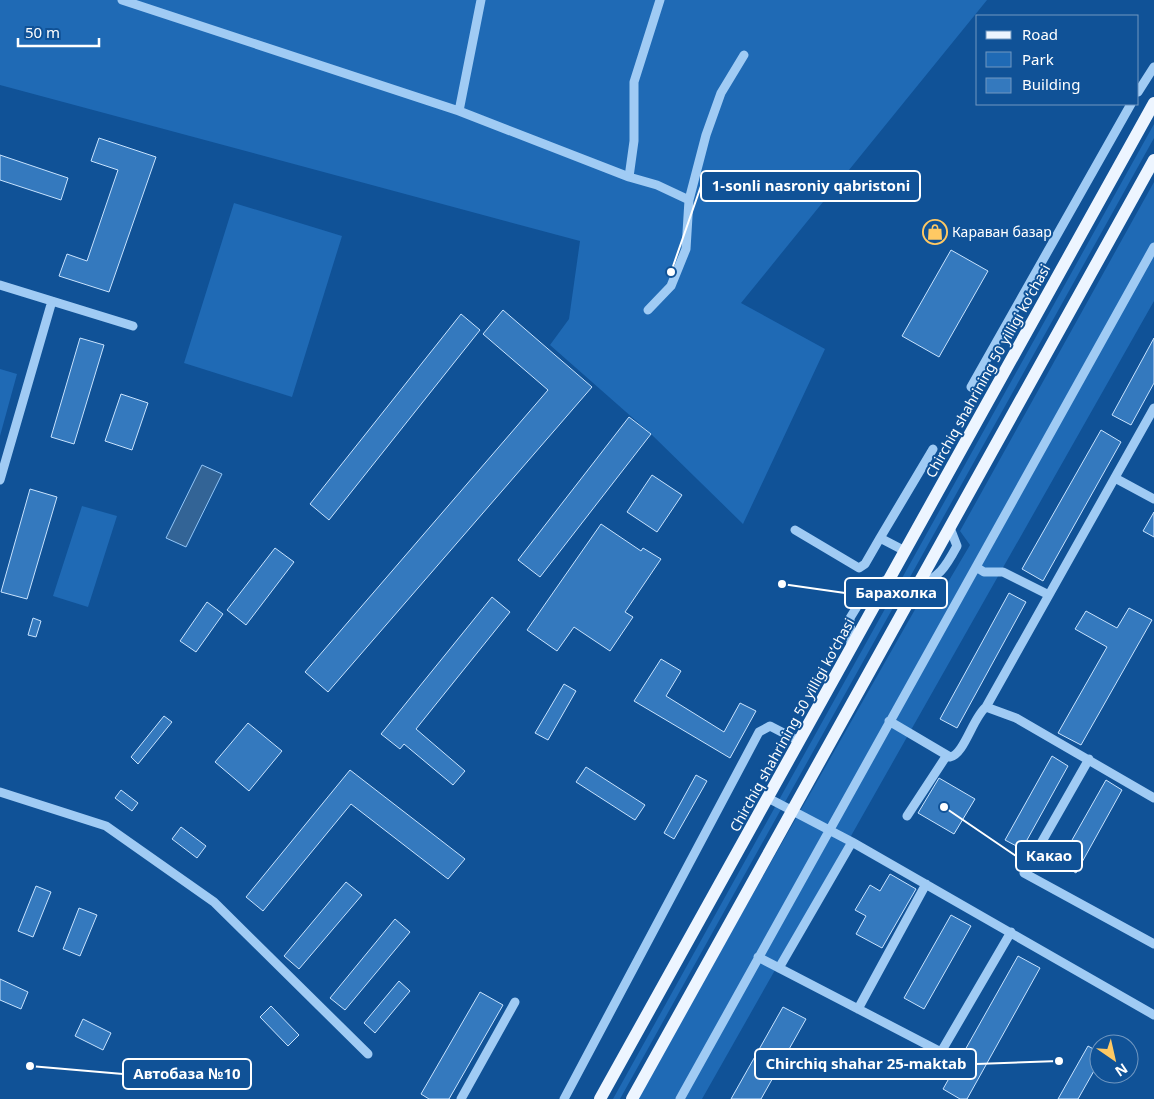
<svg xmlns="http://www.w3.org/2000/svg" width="1154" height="1099" viewBox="0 0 1154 1099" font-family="'Noto Sans',sans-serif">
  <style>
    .green { fill: #1f6ab5 }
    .water { fill: #336496; stroke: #92c6f8 }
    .building { fill: #3479be; stroke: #c8e3fe }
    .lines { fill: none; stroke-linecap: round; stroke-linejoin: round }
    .minor { stroke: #a0cbf4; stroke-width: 9 }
    .major { stroke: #edf5ff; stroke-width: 12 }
    .labels { text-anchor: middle; stroke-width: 4; stroke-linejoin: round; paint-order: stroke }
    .poi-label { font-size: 14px; fill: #fff; stroke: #105297; text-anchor: start }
    .street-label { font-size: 14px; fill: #fff; stroke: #105297 }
    .leader { fill: none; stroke: #fff; stroke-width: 2 }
    .callout-dot { fill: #fff; stroke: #105297; stroke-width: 2 }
    .callout { fill: #105297; stroke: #fff; stroke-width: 2 }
    .callout-label { font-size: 15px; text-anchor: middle; font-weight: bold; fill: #fff }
  </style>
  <rect width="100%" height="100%" fill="#105297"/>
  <path class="green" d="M0,0H987L741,303L825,349L743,524L651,434L550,345L569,319L580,241L0,85Z
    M1154,124V138L620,1099H613Z
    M1154,182V301L702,1099H636L921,599L936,590L944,589L970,545L960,531Z
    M234,203L342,236L292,397L184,363Z
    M0,369L17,374L0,436Z
    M82,506L117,516L88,607L53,596Z"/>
  <path class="water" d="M202,465L222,474L186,547L166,538Z"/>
  <path class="building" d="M99,138L156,157L109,292L59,276L67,254L87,261L118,170L91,161Z
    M0,155L68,178L61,200L0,180Z
    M951,250L988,271L939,357L902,336Z
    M503,310L592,387L328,692L305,672L548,390L483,334Z
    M461,314L480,330L329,520L310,504Z
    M80,338L104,345L74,444L51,437Z
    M1154,338V383L1131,425L1112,415Z
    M121,394L148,403L132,450L105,441Z
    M629,417L651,434L540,577L518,560Z
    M1101,430L1121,442L1043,581L1022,569Z
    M652,475L682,495L657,532L627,512Z
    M30,489L57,497L27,599L1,592Z
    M1154,512V537L1143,531Z
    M601,524L641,551L643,548L661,559L625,612L633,617L610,651L574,627L557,651L527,630Z
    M275,548L294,562L246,625L227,610Z
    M1009,593L1026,602L957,728L940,719Z
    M492,597L510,612L416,729L465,771L453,785L404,744L400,749L381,734Z
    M207,602L223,614L196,652L180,641Z
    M1129,608L1152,620L1081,745L1058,733L1107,647L1075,629L1086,611L1117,628Z
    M33,618L41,621L36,637L28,635Z
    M661,659L681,671L666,696L724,732L740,703L756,711L730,758L634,701Z
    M564,684L576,691L548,740L535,733Z
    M164,716L172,722L138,764L131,757Z
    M248,723L282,751L249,791L215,762Z
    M1052,756L1068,766L1022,849L1005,840Z
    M586,767L645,805L635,820L576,782Z
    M350,770L465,859L448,879L351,804L263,911L246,897Z
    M696,775L707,781L674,839L664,833Z
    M939,778L975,799L954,834L918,813Z
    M1106,780L1122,790L1076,873L1059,863Z
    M121,790L138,803L132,811L115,798Z
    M181,827L206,846L197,858L172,839Z
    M890,874L916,889L882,948L856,934L866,916L855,910L870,885L880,891Z
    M346,882L362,895L299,969L284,956Z
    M36,886L51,892L33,937L18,931Z
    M79,908L97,915L80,956L63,949Z
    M951,915L971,926L924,1009L904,998Z
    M395,919L410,932L345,1010L330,998Z
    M1018,956L1040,968L967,1099H960L943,1089Z
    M0,979L28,992L21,1009L0,1000Z
    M399,981L410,991L375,1033L364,1023Z
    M480,992L503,1005L449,1099H429L421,1094Z
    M271,1006L299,1035L288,1046L260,1017Z
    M783,1007L806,1019L761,1099H731Z
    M83,1019L111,1033L103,1050L75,1036Z
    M1088,1046L1099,1052V1062L1078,1099H1058Z"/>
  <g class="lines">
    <path class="minor" d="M122,0L459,111L629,177L657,185L689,200L686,249L671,286L648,310
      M1138,92L1154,67
      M459,111L481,0
      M629,177L634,141V82L660,0
      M689,200L706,135L721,93L744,55
      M0,285L133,326
      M971,387L1131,104
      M1115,478L1154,499
      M0,480L52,301
      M795,530L859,568L865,564L880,538
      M905,551L880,538L933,449
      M976,567L984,572H1003L1049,595
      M917,588C940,575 944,570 957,546L950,528
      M851,647L850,618L869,587L889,579
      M986,707L1154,408
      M889,721L950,757C964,755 973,717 986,707L1016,718L1154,798
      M1089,759L1024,873L1154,944
      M0,792L106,826L214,902L368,1054
      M768,798L852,842L1154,1015
      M907,816L947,755
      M758,957L941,1052L1011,932
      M779,968L852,842
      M858,1009L926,884
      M461,1099L515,1002
      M564,1099L759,732L770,726L799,741
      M680,1099L1154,247"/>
    <path class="major" d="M600,1099L1154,103
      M632,1099L1154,160"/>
  </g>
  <defs>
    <symbol id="shop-ring" viewBox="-11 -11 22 22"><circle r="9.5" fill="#105297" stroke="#ffc963" stroke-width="1.5"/><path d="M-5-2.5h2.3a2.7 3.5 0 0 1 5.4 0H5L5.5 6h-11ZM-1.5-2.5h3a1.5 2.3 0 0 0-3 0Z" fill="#ffc963"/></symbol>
  </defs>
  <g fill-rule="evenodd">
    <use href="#shop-ring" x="921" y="218" width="28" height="28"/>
  </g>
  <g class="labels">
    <g class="poi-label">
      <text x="952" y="237">Караван базар</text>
    </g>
    <g class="street-label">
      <text transform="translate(988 371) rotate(-61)" y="5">Chirchiq shahrining 50 yilligi koʻchasi</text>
      <text transform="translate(792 725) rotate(-61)" y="5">Chirchiq shahrining 50 yilligi koʻchasi</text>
    </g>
  </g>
  <path class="leader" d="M671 272L701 186M782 584L845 593M944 807L1016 856M1059 1061L976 1064M30 1066L123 1074"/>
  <g class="callout-dot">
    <circle cx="671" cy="272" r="5"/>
    <circle cx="782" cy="584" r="5"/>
    <circle cx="944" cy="807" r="5"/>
    <circle cx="1059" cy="1061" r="5"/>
    <circle cx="30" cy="1066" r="5"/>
  </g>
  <g class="callout">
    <rect x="701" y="171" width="219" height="30" rx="5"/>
    <rect x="845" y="578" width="102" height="30" rx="5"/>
    <rect x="1016" y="841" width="66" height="30" rx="5"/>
    <rect x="755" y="1049" width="221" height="30" rx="5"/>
    <rect x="123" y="1059" width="128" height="30" rx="5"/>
  </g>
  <g class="callout-label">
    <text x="811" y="191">1-sonli nasroniy qabristoni</text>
    <text x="896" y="598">Барахолка</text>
    <text x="1049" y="861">Какао</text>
    <text x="866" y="1069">Chirchiq shahar 25-maktab</text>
    <text x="187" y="1079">Автобаза №10</text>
  </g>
  <rect x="976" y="15" width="162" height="90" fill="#105297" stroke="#7097c1"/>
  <rect x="986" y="31" width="25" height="8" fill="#edf5ff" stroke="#7097c1"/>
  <text x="1022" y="40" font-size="15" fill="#ffffff">Road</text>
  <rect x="986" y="52" width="25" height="15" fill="#1f6ab5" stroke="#7097c1"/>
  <text x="1022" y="65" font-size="15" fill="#ffffff">Park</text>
  <rect x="986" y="78" width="25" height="15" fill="#3479be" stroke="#7097c1"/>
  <text x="1022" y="90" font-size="15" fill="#ffffff">Building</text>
  <g transform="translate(1114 1059) rotate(146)"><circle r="24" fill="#105297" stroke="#7097c1"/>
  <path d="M0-4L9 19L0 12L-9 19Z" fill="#ffc963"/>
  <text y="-8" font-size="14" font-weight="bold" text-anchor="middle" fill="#ffffff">N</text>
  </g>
  <path d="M18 38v8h81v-8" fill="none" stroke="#ffffff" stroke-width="2.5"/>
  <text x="25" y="38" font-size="15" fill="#ffffff" stroke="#105297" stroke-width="4" paint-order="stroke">50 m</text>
</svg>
